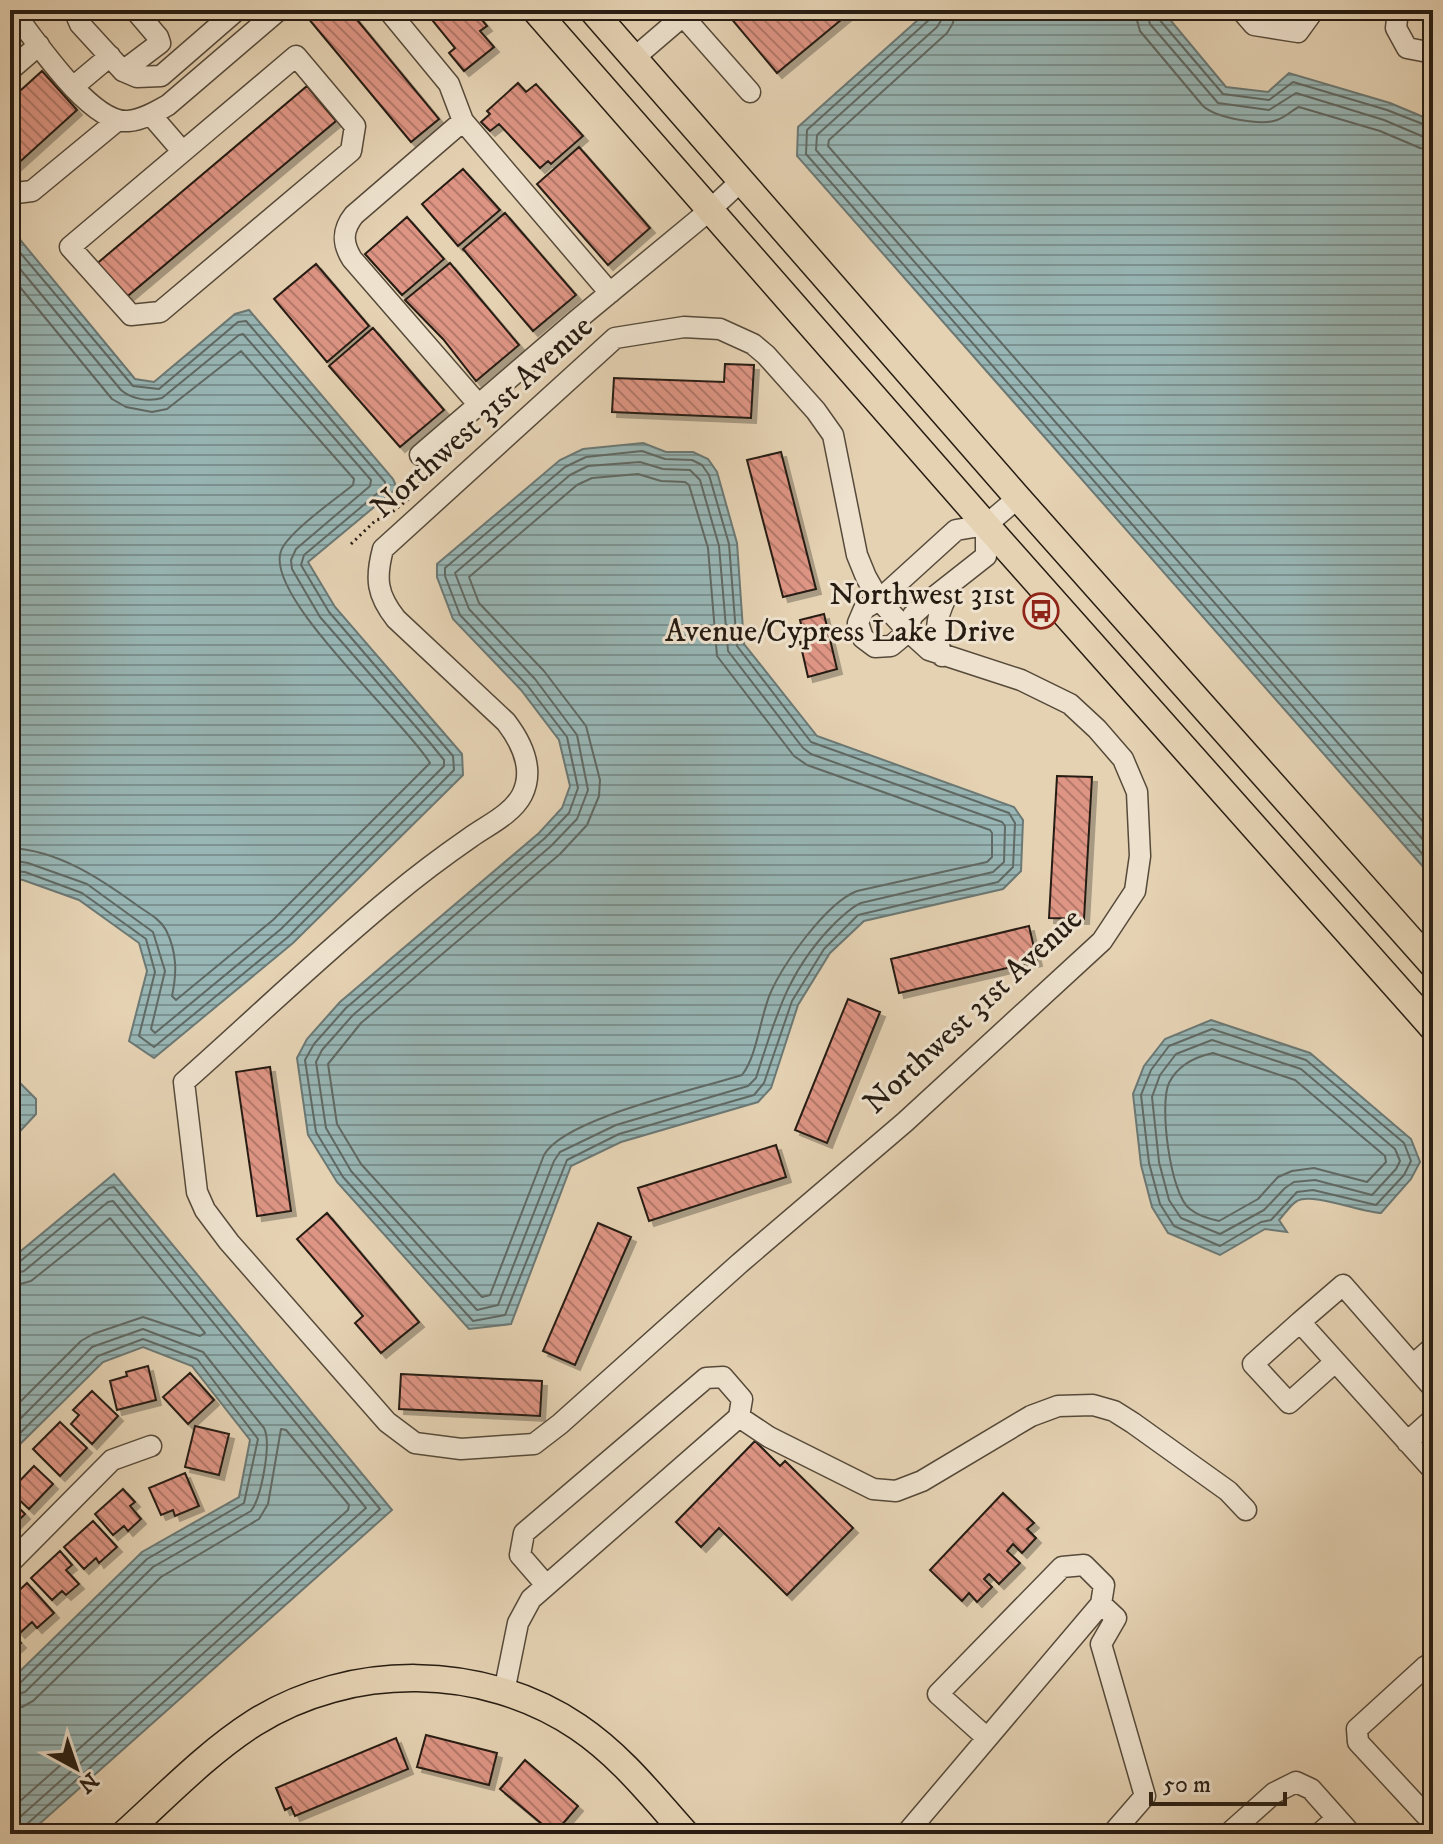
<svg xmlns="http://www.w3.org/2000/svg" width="1443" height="1844" viewBox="0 0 1443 1844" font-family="'IM FELL DW Pica',serif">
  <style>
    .water { fill: url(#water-rules); stroke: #6b7874; stroke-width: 2 }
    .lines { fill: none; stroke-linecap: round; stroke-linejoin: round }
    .shore { stroke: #606964; stroke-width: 2 }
    .building { fill: url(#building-back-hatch); stroke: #271c12; stroke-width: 2; filter: url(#shadow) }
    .minor-casing { stroke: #564a3a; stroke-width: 23 }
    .major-casing { stroke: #271c12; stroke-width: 29 }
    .path { stroke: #271c12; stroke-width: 3; stroke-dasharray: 2 4; stroke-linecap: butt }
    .minor { stroke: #eee2ce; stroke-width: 20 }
    .major { stroke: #e5d2b3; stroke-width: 26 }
    .labels { text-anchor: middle; stroke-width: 6; stroke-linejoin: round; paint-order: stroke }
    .street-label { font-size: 32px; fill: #271c12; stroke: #eee2ce }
    .poi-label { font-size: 32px; fill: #271c12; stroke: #eee2ce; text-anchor: end }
  </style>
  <defs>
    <pattern id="water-rules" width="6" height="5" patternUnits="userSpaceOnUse" patternTransform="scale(2)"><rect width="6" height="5" fill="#98b6b5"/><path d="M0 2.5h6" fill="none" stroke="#7c9392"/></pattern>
    <pattern id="building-back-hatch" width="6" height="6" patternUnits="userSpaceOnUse" patternTransform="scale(2)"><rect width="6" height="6" fill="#de9584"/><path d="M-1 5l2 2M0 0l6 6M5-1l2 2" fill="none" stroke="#b4796b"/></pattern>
    <filter id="shadow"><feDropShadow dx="5" dy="5" stdDeviation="0" flood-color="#0004"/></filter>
  </defs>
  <rect width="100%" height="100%" fill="#e5d2b3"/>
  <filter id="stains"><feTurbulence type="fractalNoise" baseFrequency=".0025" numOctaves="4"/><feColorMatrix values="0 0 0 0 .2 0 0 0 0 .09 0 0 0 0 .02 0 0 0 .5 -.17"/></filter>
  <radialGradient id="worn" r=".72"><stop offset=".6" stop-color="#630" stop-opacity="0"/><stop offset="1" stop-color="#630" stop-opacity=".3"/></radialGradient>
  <path class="water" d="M929,10H1162L1226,87L1268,92L1289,73L1390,103L1433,121V878L797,156L798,127Z
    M17,236L135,379L154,382L235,314L249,310L393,479L397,488L308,562L335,607L462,754L463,775L293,943L154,1058L129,1041L147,971L139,943L79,900L23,880L10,878V242Z
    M643,443L666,452H693L708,459L717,472L737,543L744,644L817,736L1014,807L1023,820L1021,871L1003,889L864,921L830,953L798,1005L771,1088L758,1102L621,1142L571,1166L511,1324L469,1329L337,1182L308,1135L297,1058L307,1039L340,1002L539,833L562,808L570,786L559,740L521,690L453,619L437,577V564L560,460L583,449Z
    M1211,1020L1310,1053L1411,1139L1420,1162L1411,1179L1381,1213C1361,1212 1311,1192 1297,1201C1291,1204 1284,1215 1279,1220L1287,1232L1265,1229L1220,1255L1168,1233L1152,1207L1141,1165L1133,1094L1144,1066L1165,1039Z
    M10,1073L36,1099V1114L10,1142Z
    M114,1174L392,1510L28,1834H10V1681L142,1552L239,1497L250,1440L192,1366L143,1347L103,1362L10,1454V1260Z"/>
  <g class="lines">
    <path class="shore" d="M933,10L930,19L807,130L806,154L1433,866
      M943,10L942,19L937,27L817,135L816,150L1433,851
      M955,10L953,23L947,33L829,140L828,146L1433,833
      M1134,10L1140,31L1203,106C1216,118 1261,126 1277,120C1286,117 1292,110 1299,107L1380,131L1420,148L1433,150
      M1146,10L1150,24L1218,103L1269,110L1296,93L1384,120L1424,137L1433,138
      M1156,10L1158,18L1223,94L1269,100L1293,82L1387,110L1433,128
      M10,247L17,249L133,386L159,389L238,322L246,321L385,482V487L304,555L301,565L329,612L453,756L454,770L288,937L154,1047L139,1036L155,972L146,939L82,893L25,872L10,871
      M10,257L121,390C131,399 149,402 162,398L239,335L243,334L371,480L370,486L296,549L291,560L292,569L320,617L431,744L444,760V766L281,929L155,1033L151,1029L165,971L153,932L87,884L28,863L10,860
      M10,275L112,399L126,407L152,412L167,409L241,351L354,479L353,485C337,498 287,533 281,551C264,597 405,721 430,763L273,920L176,1000L172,996C177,973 177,952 166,930C160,919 148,913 138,906C101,879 58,850 10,848
      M642,451L665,459L692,460L702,465L709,475L729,544L737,646L811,742L1009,813L1015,823L1013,867L998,882L858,915L824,949L792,1001L764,1083L754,1095L619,1134L567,1160L505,1315L473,1321L343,1177L316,1132L305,1060L314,1044L346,1008L545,838L569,813L578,788L567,737L527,685L460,615L445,576V568L565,467L586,457Z
      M640,462L663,469L690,470L700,480L719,546L728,651L803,748L811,754L1002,822L1005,826L1004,862L993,872L861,903C851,907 844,915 836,922C788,969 776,1016 756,1078L748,1086L616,1125L560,1152L554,1161L498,1305L477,1310L351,1171L326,1128L316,1062L322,1050L353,1015L551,846L577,819L588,790L577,735L535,679L469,609L455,573L570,475L588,466Z
      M638,474L661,481L685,482L689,485L708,548L717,656L794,756L807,765L990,830L992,833V857L987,862L857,891C826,903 783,964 770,994C760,1018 757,1056 742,1075C699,1089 564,1118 544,1155L490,1295L482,1297L361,1164L337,1124L328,1064L361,1023L560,854L587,825L599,796L600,780L586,726L544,671L479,603L469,577L577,485L592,478Z
      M1212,1029L1306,1060L1404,1143L1411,1161L1404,1175L1376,1205L1313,1190L1297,1192L1271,1220L1261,1222L1220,1246L1174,1226L1160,1204L1149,1163L1141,1095L1151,1070L1169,1046Z
      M1212,1040L1301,1069L1395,1149L1400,1161L1396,1169L1372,1195L1315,1180L1294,1182L1285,1188L1264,1210L1220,1234L1181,1218L1169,1200L1159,1162L1152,1097L1160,1075L1176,1054Z
      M1213,1053L1295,1080L1385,1156L1386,1162L1367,1182L1314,1168L1292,1171L1278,1177L1258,1199L1219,1221C1210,1219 1197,1215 1190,1209C1170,1195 1159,1104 1169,1083C1178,1065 1194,1057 1213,1053Z
      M10,1265L18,1263L109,1188L114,1187L380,1509L27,1824L24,1834
      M10,1275L24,1271L108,1202L113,1201L366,1508L20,1817L15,1824L14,1834
      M10,1287L31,1281L110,1218L205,1333L200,1336L143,1317L93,1334L81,1341L10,1412
      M10,1429L92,1347L143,1329L203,1352L264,1428C272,1443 261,1498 251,1511L153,1567L25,1692L10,1696
      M10,1443L98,1356L143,1339L197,1359L258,1439L244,1503L147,1559L19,1684L10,1686
      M10,1709L22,1707L33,1701L161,1577L259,1519L268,1504L281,1429L286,1430L349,1505L348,1510L10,1810"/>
  </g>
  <path class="building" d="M317,10H349L439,119L411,142L308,18Z
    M424,10H474L487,26L480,31L494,47L464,71L449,53L455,48Z
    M724,10H853L777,73Z
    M42,71L77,110L13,168L10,166V100Z
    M518,83L526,92L536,84L583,136L551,164L548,161L540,168L499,124L490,131L481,122L490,114L487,111Z
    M307,86L336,121L123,300L94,266Z
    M579,147L650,228L608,265L537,184Z
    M463,169L500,210L458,246L422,204Z
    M505,213L576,295L533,331L463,249Z
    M407,217L444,259L402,295L365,254Z
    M450,263L519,345L476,381L443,339L405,300Z
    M316,264L369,326L327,362L274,299Z
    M373,328L444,410L400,447L329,366Z
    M725,364L754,365L751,418L612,412L614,378L724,382Z
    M781,452L816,589L783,597L747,460Z
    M824,614L837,669L808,677L800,642L805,641L800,620Z
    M1057,776L1092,777L1084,919L1049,918Z
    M1029,926L1037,961L899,993L891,959Z
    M848,999L880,1012L827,1143L795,1130Z
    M270,1067L291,1211L257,1216L236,1072Z
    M776,1145L786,1177L649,1221L638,1188Z
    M327,1213L419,1322L381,1353L355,1323L363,1316L297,1239Z
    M598,1223L631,1237L575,1365L543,1351Z
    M148,1366L156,1400L117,1410L110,1381L127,1376L126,1372Z
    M190,1373L214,1400L188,1424L163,1397Z
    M401,1374L542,1381L540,1416L399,1409Z
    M92,1391L118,1416L92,1444L71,1424L79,1415L73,1410Z
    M60,1422L87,1448L60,1476L33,1449Z
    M195,1426L229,1434L219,1475L185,1467Z
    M755,1441L780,1466L785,1461L853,1528L787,1595L719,1528L701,1547L676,1522Z
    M34,1466L53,1484L29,1509L10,1491Z
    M185,1473L199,1506L175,1516L173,1510L161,1515L149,1488Z
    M123,1489L135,1502L130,1506L141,1519L128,1531L124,1526L113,1535L95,1514Z
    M1003,1493L1034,1523L1027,1529L1036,1538L1022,1553L1013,1544L1007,1551L1020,1563L999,1584L989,1574L984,1579L992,1587L977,1602L969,1593L962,1601L930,1570Z
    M10,1499L25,1514L10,1529Z
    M93,1521L117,1547L99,1563L96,1558L84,1569L64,1547Z
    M60,1551L72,1565L66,1570L79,1584L66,1595L62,1591L52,1600L31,1578Z
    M27,1583L54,1613L37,1628L32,1622L20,1633L10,1622V1599Z
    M10,1631L21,1643L10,1653Z
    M426,1735L497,1753L489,1785L417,1767Z
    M396,1738L408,1769L295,1816L291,1807L285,1810L276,1788Z
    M525,1760L578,1806L554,1834L500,1789Z"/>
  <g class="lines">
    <defs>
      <path id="minor" d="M12,10C33,37 90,124 128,121C142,120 156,112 168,105L279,10
        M74,10L80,24L123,71L137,77L161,76L237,10
        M388,10L449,84L463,121L610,293
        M1241,10L1254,25L1298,32L1314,10
        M1398,10L1396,28L1407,48L1433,53
        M683,16L750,92
        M296,56L355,126L351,151L160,312L131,315L70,247Z
        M634,58L683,16L687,10
        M10,70L39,45
        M123,71L160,43L158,37L135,10
        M73,87L110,56
        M151,115L182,151
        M463,121L354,215C342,230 342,243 352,259L478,404
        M10,185L16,193L32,191L118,120
        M684,327L720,329L753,344L766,355L816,411L833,435L857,555L866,577L879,600L906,629L929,650L1021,680L1070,704L1097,729L1123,759L1137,792L1140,856L1135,891L1102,941L905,1122L740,1263L560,1424L534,1444L461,1449L415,1443L387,1422L229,1242L205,1210L197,1192L184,1082C254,1020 321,955 393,896C418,875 445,855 471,837C488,825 512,814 522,795C535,769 522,743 506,722L396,619C377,595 375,579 383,549L615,338Z
        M420,455L577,320L710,210L741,181
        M986,525V556L925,604L913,615L903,636L891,646L875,647L863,638L858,623L864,609L879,600L956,530L986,525L1018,498
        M942,656C933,628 937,613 951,588
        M1300,1322L1253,1364L1289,1403L1335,1362
        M1413,1365L1433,1347
        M1433,1388L1343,1285L1300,1322L1433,1470
        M739,1417L769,1437L873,1489L896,1491L922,1481L1031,1416L1058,1406L1093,1405L1114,1411L1133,1423L1228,1491L1246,1510
        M1407,1442L1433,1419
        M10,1563L112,1460L151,1446
        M1433,1666H1426L1357,1729L1358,1742L1433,1823
        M504,1692L518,1623L531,1599L739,1417L742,1399L723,1377L706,1378L524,1533L520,1555L546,1585
        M987,1738L938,1694L1062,1567L1084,1565L1104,1585L1101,1604
        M906,1834L1101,1604L1116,1618L1101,1644L1145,1796L1112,1834
        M1228,1834L1274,1793L1296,1782L1311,1789L1351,1834
        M1319,1834L1337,1818"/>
      <path id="major" d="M535,10L986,525L1433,1028
        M592,10L1018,498L1433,965
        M124,1834C166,1796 207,1753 254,1723C351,1662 483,1663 578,1727C621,1756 652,1796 686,1834"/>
    </defs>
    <use href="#minor" class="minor-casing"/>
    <use href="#major" class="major-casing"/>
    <path class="path" d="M418,490L422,474
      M351,544L376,520L385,518L410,498"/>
    <use href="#minor" class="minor"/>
    <use href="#major" class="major"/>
  </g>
  <defs>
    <symbol id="bus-ring" viewBox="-11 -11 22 22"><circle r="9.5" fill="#eee2ce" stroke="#8f2418" stroke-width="1.5"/><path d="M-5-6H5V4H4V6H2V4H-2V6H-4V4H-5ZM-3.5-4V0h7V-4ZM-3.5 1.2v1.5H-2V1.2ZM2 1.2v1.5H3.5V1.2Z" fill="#8f2418"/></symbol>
  </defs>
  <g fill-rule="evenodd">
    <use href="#bus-ring" x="1021" y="591" width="40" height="40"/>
  </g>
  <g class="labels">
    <g class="street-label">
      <text transform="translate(481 416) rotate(-42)" y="11">Northwest 31st Avenue</text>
      <text transform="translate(972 1010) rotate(-43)" y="11">Northwest 31st Avenue</text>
    </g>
    <g class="poi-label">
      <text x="1015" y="604">Northwest 31st<tspan x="1015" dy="37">Avenue/Cypress Lake Drive</tspan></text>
    </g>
  </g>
  <rect width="1443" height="1844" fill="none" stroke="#e5d2b3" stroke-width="40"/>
  <rect x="12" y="12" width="1419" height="1820" fill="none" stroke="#271c12" stroke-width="4"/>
  <rect x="20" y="20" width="1403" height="1804" fill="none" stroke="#271c12" stroke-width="2"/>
  <g transform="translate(76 1768) rotate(140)" stroke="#eee2ce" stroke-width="6" paint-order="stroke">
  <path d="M0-6L14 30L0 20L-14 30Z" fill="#271c12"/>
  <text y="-12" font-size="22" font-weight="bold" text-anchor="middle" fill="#271c12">N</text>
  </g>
  <path d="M1151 1792v12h134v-12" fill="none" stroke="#271c12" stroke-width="4"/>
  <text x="1163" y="1792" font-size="24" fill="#271c12" stroke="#eee2ce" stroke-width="6" paint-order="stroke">50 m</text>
  <rect width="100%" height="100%" filter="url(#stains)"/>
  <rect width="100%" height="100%" fill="url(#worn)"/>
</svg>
